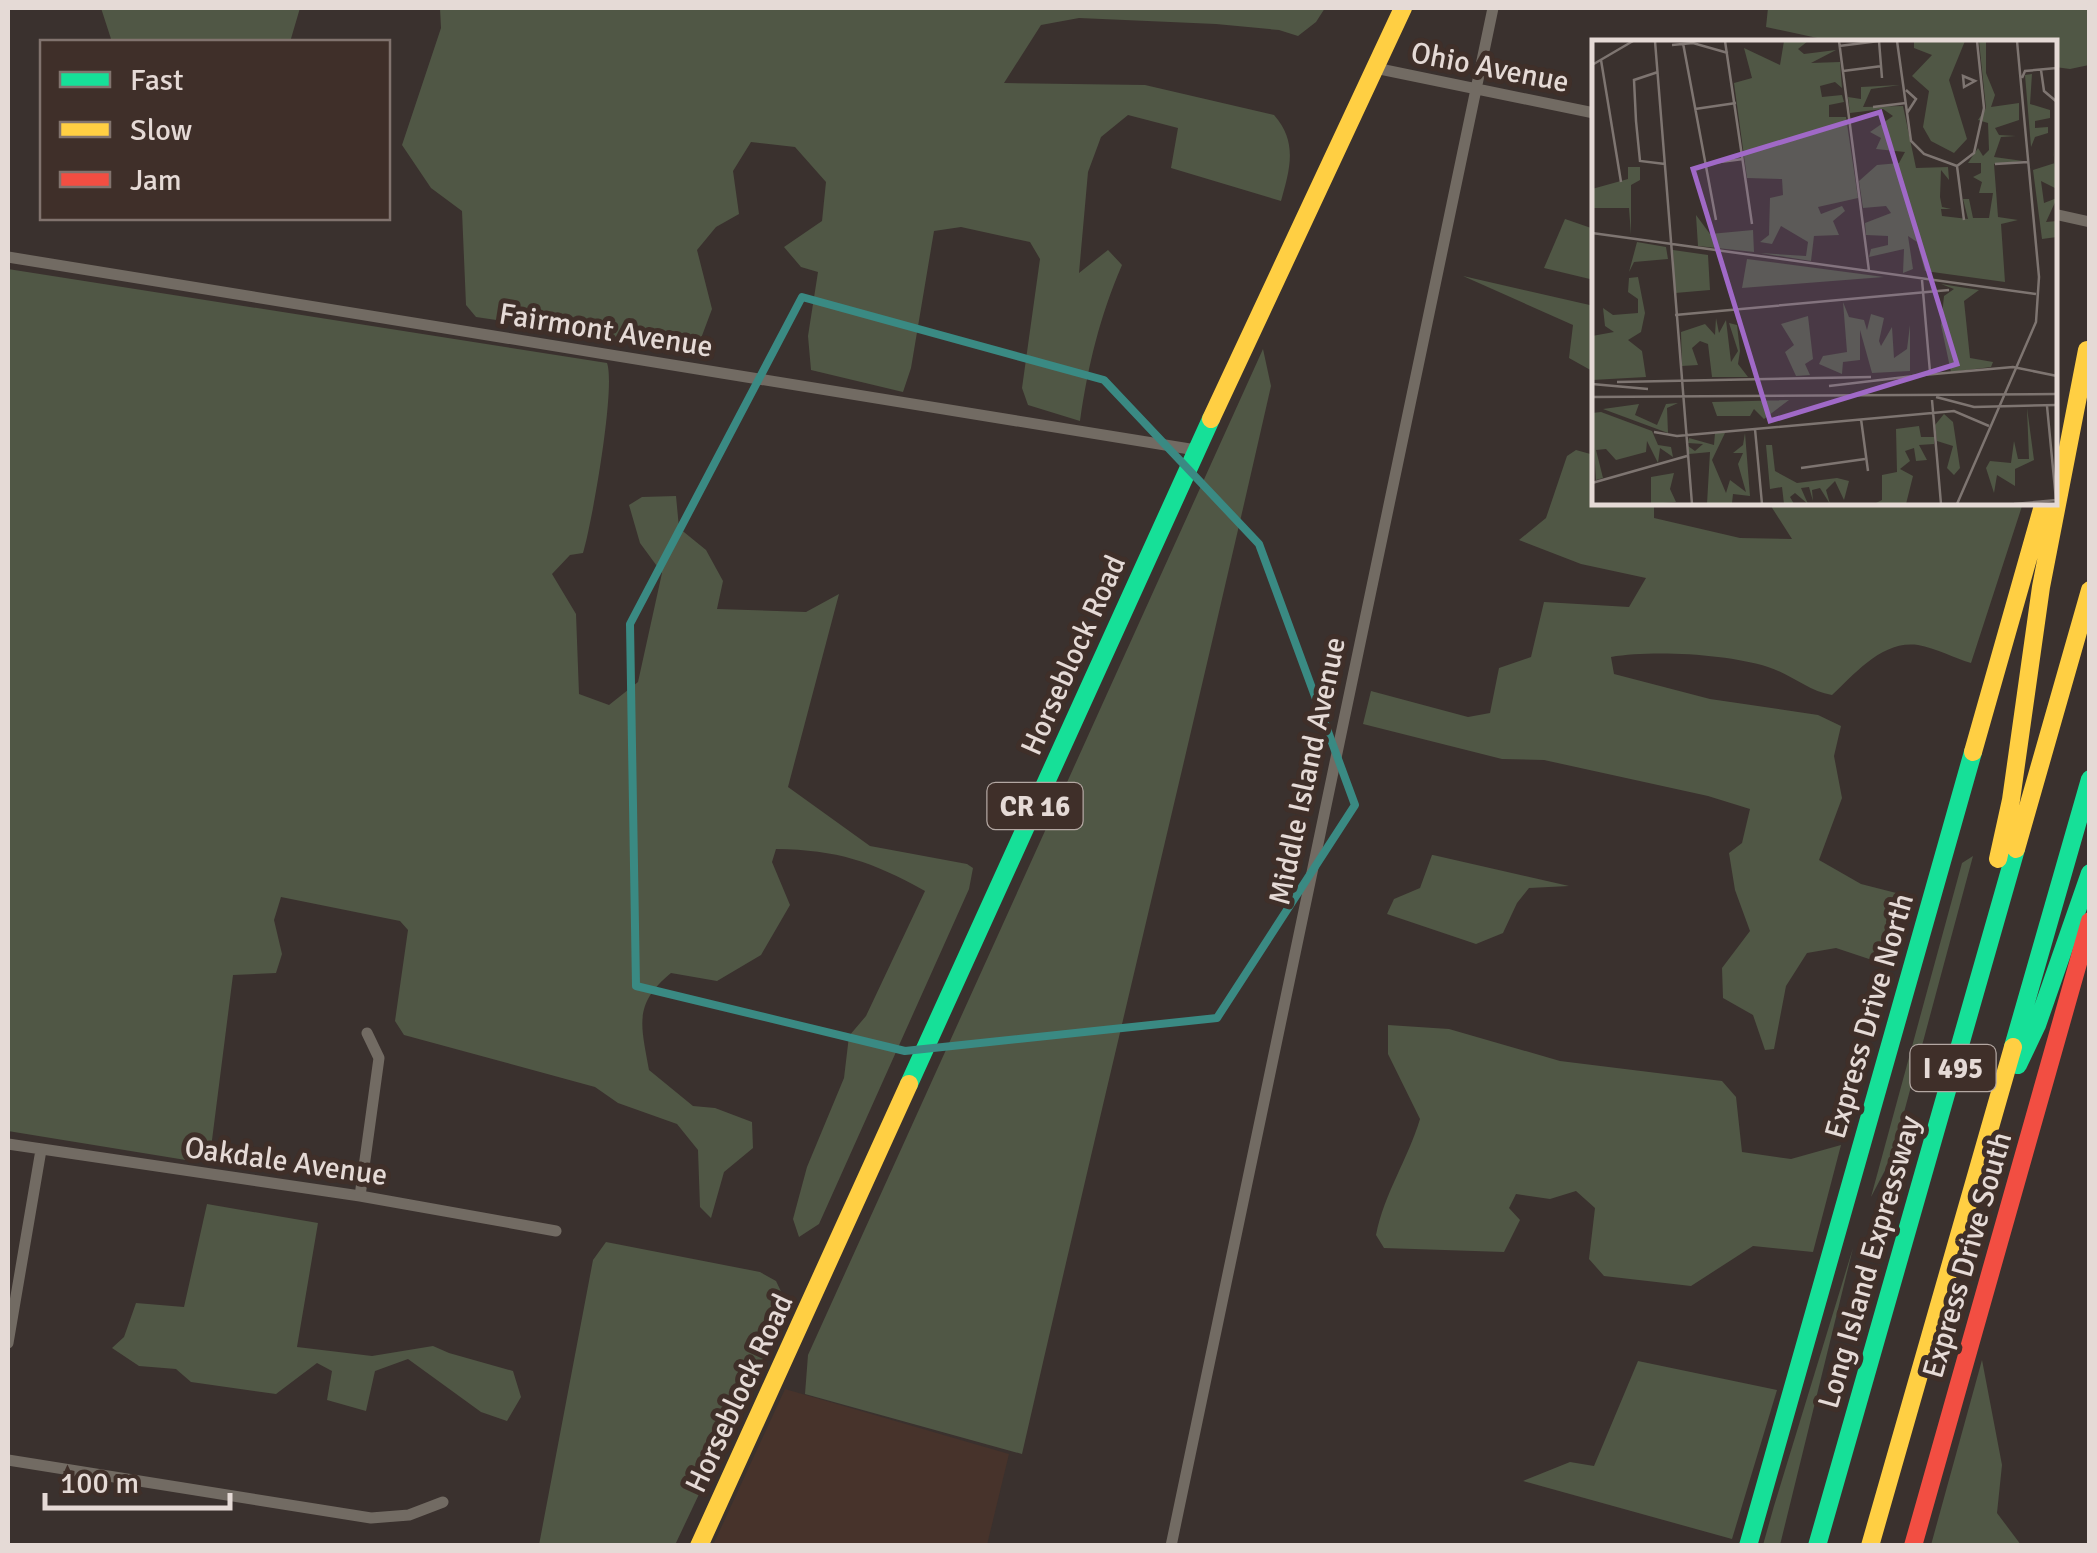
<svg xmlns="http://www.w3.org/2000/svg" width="2097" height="1553" viewBox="0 0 2097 1553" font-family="Signika,sans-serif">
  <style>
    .built { fill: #47332b }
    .green { fill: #505745 }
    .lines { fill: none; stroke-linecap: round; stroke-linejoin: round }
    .street { stroke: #726b63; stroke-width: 11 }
    .fast { stroke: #16e098; stroke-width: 18 }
    .slow { stroke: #ffcf43; stroke-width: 18 }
    .jam { stroke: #f24e42; stroke-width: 18 }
    .marked { fill: none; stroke: #3a8a83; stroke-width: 8; stroke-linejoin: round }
    .labels { text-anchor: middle; stroke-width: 10; stroke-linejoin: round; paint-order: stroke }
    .shield { fill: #3f2f29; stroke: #b3a7a2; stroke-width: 2.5 }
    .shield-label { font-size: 28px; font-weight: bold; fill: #e5dad6 }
    .street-label { font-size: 30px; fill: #e5dad6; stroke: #3f2f29 }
    .inset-road { fill: none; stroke: #7e7571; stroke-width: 2.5 }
    .view { fill: #a069c7; fill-opacity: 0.15; stroke: #a069c7; stroke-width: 5 }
    .inset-edge { fill: none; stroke: #e5dad6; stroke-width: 5 }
  </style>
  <rect width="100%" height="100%" fill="#3a312e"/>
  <path class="built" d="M785,1389L1009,1454L987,1545H713Z"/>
  <path class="green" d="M101,8H300L290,42H112Z
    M440,8H1325L1316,22L1298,36L1279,30L1216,24L1079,18L1041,25L1004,83L1145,85L1274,115C1298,142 1290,169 1281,201L1171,168L1178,128L1128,115L1101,137L1088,172L1079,273L1108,250L1122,265C1100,316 1088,365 1080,421L1028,405L1022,388L1040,259L1030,242L961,227L934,231L911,368L903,392L811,370L808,336L818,272L801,267L784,247L822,221L826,182L795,147L751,142L733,171L739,214L716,227L697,250L712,309L697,349L476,317L466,305L462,211L431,188L402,145L441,28Z
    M1768,8H2089V65L2070,69L2055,67L2054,42H1836L1766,27Z
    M1565,219L1594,229V280L1544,268Z
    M8,269L607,363C616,387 592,523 583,553L570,555L552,574L576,614L579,694L609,705L638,682L662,573L640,543L629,505L642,497L676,496L679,528L706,550L723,581L717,609L806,612L839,594L788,787L870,846L967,864L973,868L969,889L819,1224L799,1237L793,1219L807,1167L844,1078L849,1036L866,1016L925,891C871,861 838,850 776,849L772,862L790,905L761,955L717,981L671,973C633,1004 641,1025 649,1070L693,1106L715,1108L752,1122L753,1148L724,1172L711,1218L700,1207L698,1150L677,1124L618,1103L595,1087L404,1035L395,1021L408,930L400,921L281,897L274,920L282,954L276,973L233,975L211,1148L198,1162L8,1131Z
    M1463,276L1594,306V372L1569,358L1573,325Z
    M1263,349L1271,386C1190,743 1103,1098 1022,1454L805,1394L808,1355Z
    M1576,450L1594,455V502L1654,503V518L1740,538L1792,539L1769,503H2023L1971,663C1954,658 1936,648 1918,645C1882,640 1855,674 1832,695C1808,691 1791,674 1768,667C1727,654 1653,650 1611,657L1614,674L1710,699L1818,715L1841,726L1834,756L1842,798L1819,860L1861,884L1908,896L1887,965L1836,948L1807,953L1786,986L1774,1049L1765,1050L1753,1015L1723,998L1722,968L1750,931L1735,890L1729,853L1742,843L1750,809L1708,796L1544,760L1502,759L1363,724L1371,691L1468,717L1490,713L1499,668L1531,657L1544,602L1629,607L1646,578L1581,564L1519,540L1546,518L1567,456Z
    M1432,855H1433L1569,886L1529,888L1517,903L1503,933L1476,944L1387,914L1394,899L1420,888Z
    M1973,856L1892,1157L1871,1197L1962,863Z
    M1388,1025L1449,1029L1560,1061L1722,1081L1736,1097L1742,1152L1791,1159L1841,1145L1813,1252L1753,1246L1691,1286L1604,1276L1589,1259L1595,1208L1576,1191L1550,1199L1516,1194L1509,1208L1520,1220L1504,1252L1384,1248L1376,1235C1384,1194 1408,1159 1420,1119L1388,1054Z
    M207,1204L318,1223L297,1347L372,1356L433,1346L449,1353L513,1371L521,1397L507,1421L481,1412L408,1359L375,1371L366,1411L327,1400L332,1371L317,1363L276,1394L191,1382L176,1369L139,1366L112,1348L124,1337L136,1303L184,1307Z
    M606,1242L760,1272L776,1281L788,1306L675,1545H539L593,1260Z
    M1853,1248L1780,1545H1763L1774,1506Z
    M1982,1360L2002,1465L1997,1513L2021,1545H1931Z
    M1638,1361L1777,1390L1732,1539L1523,1481L1570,1462L1594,1466Z"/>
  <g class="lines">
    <path class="street" d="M1375,68L1594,113
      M2054,214L2090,222
      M8,257L1196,450
      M8,1144L360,1196L556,1231
      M360,1196L379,1058L367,1033
      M8,1343L41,1150
      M8,1460L371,1518L409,1515L443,1502
      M1171,1546L1493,8"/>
    <path class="fast" d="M2013,1047L2090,779
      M2018,1065L2037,1025L2090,873
      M909,1084L1211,419
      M1748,1546L1973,752
      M1817,1546L2016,849"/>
    <path class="slow" d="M1211,419L1403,8
      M1973,752L2044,502
      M2016,849L2090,590
      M1998,859L2011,800L2041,587L2087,350
      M699,1546L909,1084
      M1870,1546L2013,1047"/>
    <path class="jam" d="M1913,1546L2090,921"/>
  </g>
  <path class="marked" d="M802,297L1104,380L1259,544L1355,805L1217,1018L905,1051L636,986L630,624Z"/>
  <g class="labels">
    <g class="shield">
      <rect x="987.5" y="783" width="95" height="46" rx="8"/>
      <rect x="1910.5" y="1045" width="85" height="46" rx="8"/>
    </g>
    <g class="shield-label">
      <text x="1035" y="816">CR 16</text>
      <text x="1953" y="1078">I 495</text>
    </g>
    <g class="street-label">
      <text transform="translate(1490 67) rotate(11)" y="10">Ohio Avenue</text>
      <text transform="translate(606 330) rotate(9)" y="10">Fairmont Avenue</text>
      <text transform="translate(1073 655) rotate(-66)" y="10">Horseblock Road</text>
      <text transform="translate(1307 771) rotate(-78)" y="10">Middle Island Avenue</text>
      <text transform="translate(1869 1016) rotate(-74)" y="10">Express Drive North</text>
      <text transform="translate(286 1161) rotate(8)" y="10">Oakdale Avenue</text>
      <text transform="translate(1967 1255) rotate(-74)" y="10">Express Drive South</text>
      <text transform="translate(1869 1262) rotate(-74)" y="10">Long Island Expressway</text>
      <text transform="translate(739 1393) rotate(-65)" y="10">Horseblock Road</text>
    </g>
  </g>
  <g transform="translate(1592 40)">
    <rect width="465" height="465" fill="#3a312e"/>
    <path d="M192,1H216L206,9L212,14L244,10L219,23L248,22L250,48L243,42L228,46L230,57L250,55L252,62L237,65V77H254L266,158L226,167L229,174L250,166L253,171L241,181L247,195L222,196L219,221L168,213L214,216L216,202L189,186L180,204L168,202L177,195L178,158L191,155L190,139L155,138L142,43L160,38L152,8L188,25ZM322,1H373L357,40L375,99L362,113L339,101L331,87L337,51L320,36L340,15L322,8ZM387,1H394V33L403,55L399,67L427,63V80L403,88L407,95L424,96L409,97L402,117L431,121L402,124L406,177L426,180L409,184L413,242L333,231L325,202L316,196L321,229L311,233L312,209L277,217L279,209L296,205V196L274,195L273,183L299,173L294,166L271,168L267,141L285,125L307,123L313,112L284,109L289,98L278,92L301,76L291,69L258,73L256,57L269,59V47L308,45L279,49L271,67L311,66L324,128L356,127L357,140L349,130L348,157L350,167L359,169H349L350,176L376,179L371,159H377L381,178H397L401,153H387L390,142L381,137L389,133V123H376L386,108L391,116L397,110L396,83L386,80L394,68ZM440,34L438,64L458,70V78L443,81V88L456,87V93L443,97L439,107L433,35ZM461,107L465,149L449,141L452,163L465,158L454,182L465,181V197L450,199L441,130L463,123ZM36,127H48V140L39,145V195L37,168H0V149L36,139ZM104,175L118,194L161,190L162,212L106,206ZM45,202L74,207L76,219L42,222L37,232ZM81,210L116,215L118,250L83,253ZM155,219L292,237L150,248ZM46,237L53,273L49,292L36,300L50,311L54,337L0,340V296L22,292L13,286L11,268L21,275L46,273V259L36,252L37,238ZM349,244L387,250L372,261L378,318L401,322L399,327L359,332L349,285L352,256L362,249ZM251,262L257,277L272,280L275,290L279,274L292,278L287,301L289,306L300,287L302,318L315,309L318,285V331L280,333L268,290V320L251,322L250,334L227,324L231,316L255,312ZM216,276L221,319L213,324L218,335L204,336L193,312L202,305L189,284ZM124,278L127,293L134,280L139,322L146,311L137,283L145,285L148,311L146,324L156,337H120L116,304L108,301L100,308L106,325L90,326L89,292L113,284L123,295ZM197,360L172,379L162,369L158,376H125L120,362ZM86,363L75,368L76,393L11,369L47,364L43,375L65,385L74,364ZM435,368L442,420L423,429V446L405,435L402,453L394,428L398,421L419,423L422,401L426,419H437ZM9,372L60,391L66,405L79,407L81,417L68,408L66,423L55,401L54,412L24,420L14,409L4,410L11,438L4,440L0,373ZM352,374L361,382L368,428L362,435L355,428L361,406L345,401L343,385ZM327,386L329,397H342V404L327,405L335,420L324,421L322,408L313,411L318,421L308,429L321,436L314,464H282L290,460V435L305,432L304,389ZM123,393H133L120,420L134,453L138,440L154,452L146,424L151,413H141L151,405L153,393L158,456L141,454L140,463L115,464L118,412L97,414L96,406L103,411L111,404L96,403L97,398L122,405ZM174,405H180L183,431L205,443L245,438L257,441L252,460L243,441L234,450L238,464L228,448L220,450L221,461L217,447L209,448L216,464L203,453L198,457L202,464H192L190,447L178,449ZM82,433L78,449L84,462L59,464V437Z" fill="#505745"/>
    <path class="inset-road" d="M63,1L100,464M133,1L160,184M247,1L277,231M287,1L290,38M305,1L319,101L332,114L365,126M91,3L124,180M80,5L101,3L136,13M247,6L287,1M9,20L29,142M0,25L41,1M449,30L452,51L465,62M251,31L290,26M66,32L42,40L44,81L48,121L73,124M371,36L383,41L372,47ZM430,38L433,31L465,28M314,50L324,59L315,73M281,67L314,63M103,69L144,63M113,124L151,119M403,124L436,122M365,126L382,113L392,68L385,1M365,126L372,180M0,193L444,254M330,240L338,332M83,275L357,250M320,336L421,327L465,336M25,342L279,337M0,344L56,349M237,346L322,336M0,357L465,354M344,357L382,367L465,365M340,360L349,464M455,366L464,460M269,379L276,431M163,389L170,464M62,392L85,396L362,371L397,386M209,428L273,419M0,443L95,416M365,464L444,282L447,237L425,1M422,464L465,460"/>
    <path class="view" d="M288,72L365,324L178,381L101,129Z"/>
    <rect width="465" height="465" class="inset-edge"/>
  </g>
  <rect width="2097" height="1553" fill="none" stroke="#e5dad6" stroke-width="20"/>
  <rect x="40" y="40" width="350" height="180" fill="#3f2f29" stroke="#81736e" stroke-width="2.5"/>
  <rect x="60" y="72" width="50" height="15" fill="#16e098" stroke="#81736e" stroke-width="2.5"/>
  <text x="130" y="90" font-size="30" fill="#e5dad6">Fast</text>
  <rect x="60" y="122" width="50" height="15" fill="#ffcf43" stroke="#81736e" stroke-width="2.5"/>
  <text x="130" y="140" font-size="30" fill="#e5dad6">Slow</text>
  <rect x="60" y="172" width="50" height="15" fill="#f24e42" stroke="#81736e" stroke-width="2.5"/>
  <text x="130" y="190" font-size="30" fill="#e5dad6">Jam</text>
  <path d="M45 1493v15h185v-15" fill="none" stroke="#e5dad6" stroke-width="5"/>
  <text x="60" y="1493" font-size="30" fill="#e5dad6" stroke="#3f2f29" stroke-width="8" paint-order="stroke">100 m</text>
</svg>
